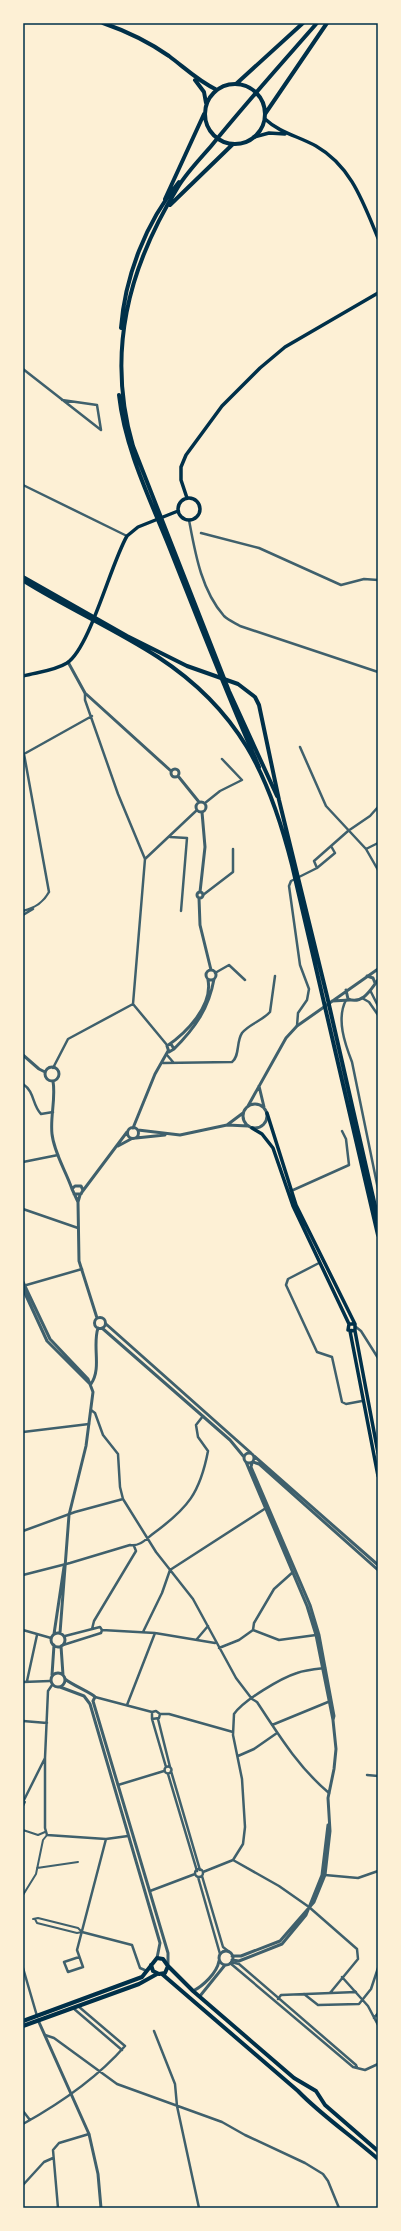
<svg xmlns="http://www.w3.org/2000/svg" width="401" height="2231" viewBox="0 0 401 2231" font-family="Manrope,sans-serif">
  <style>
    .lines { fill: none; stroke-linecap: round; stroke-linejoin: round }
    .pedestrian { stroke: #3f606c; stroke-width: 2 }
    .minor { stroke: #3f606c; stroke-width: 2.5 }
    .tertiary { stroke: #3f606c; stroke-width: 3 }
    .secondary { stroke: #003049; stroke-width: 3.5 }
    .primary { stroke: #003049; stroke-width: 4 }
    .trunk { stroke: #003049; stroke-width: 4 }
    .neatline { fill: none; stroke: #003049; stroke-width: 1.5 }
  </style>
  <rect width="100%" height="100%" fill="#fdf0d5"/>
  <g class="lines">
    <path class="pedestrian" d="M23,1806L25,1802
      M23,1830L38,1835L45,1832
      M37,1868L78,1862
      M23,1895L36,1874L43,1840L47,1835
      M33,1919L38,1918L78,1928L82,1932
      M35,1919L37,1923L77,1933L82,1932"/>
    <path class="minor" d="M23,369L101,430L97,405L62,400
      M23,485L127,536
      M189,520C195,552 201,590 224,616C228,620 235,623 240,626L378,672
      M201,533L259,548L341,585L364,579L378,580
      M85,694V700L118,794L145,859
      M300,747L326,806L366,849L378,870
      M24,754L92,716
      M205,803L220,791L242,780L222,759
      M170,837L187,838L181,911
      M331,846L335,853L317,868L314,861L348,831L370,816L378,807
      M366,849L378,843
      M203,895L233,872V849
      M23,911C35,908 43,903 49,892L24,754
      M23,915L33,909
      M215,973L229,965L245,980
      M371,992L378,1006
      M362,998L369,1002L378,1015
      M346,1000C336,1019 345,1044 352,1062L378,1189
      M133,1004L145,859L197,810
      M133,1004L167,1045
      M297,1026L298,1013L307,1000L309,989L300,965L289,886L291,881L317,868
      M167,1055L173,1062
      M163,1063L232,1062C240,1056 236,1042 242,1033C249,1024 262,1021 270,1012L275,976
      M53,1068L68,1039L133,1004
      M23,1084C35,1092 32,1105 41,1114L53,1112
      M23,1162L58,1155
      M291,1191L349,1165L346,1139L342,1131
      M23,1209L78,1228
      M319,1263L288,1279L286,1285L317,1352L332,1357L342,1402L346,1404L362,1401
      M23,1286L82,1269
      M356,1327L361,1331L378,1358
      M91,1410L95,1413L103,1435L118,1454L120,1487L123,1499L156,1552L193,1599L236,1678L252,1699L257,1702C278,1734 299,1768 329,1793
      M23,1432L89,1424
      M23,1531L75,1512L123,1499
      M170,1570L266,1508
      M23,1575L70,1563L130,1545C140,1547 147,1538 154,1533C188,1508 200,1493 208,1451L198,1437L196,1425L203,1416
      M92,1629L94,1621L136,1551L134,1546
      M23,1630L51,1638
      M253,1630L279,1640L316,1635
      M143,1632L162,1593L170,1570
      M65,1636L100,1627L102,1630L155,1633L215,1643
      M197,1639L208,1626
      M63,1645L101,1633L102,1630
      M219,1648L239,1640L253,1630L254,1623L274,1589L293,1572
      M27,1681L37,1635
      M23,1682L50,1681
      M95,1697L152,1712L156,1711L160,1714L159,1718L152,1719V1712
      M127,1705L155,1633
      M160,1714H169L233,1732
      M152,1719L166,1767
      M158,1719L170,1767
      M23,1721L47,1723
      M272,1725L328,1702
      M238,1756L254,1749L277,1733
      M45,1758V1828L47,1835L106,1839L128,1836
      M164.5 1770a3.5 3.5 0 1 1 7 0a3.5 3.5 0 1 1-7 0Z
      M171,1771L200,1870
      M168,1774L197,1871
      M367,1775L378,1776
      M118,1785L164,1771
      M23,1802L45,1758L48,1691L52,1685
      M233,1860L243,1844L245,1827L242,1779L233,1735L234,1714C244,1700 281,1678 297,1673C305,1670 316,1669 325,1668
      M233,1860L279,1886L309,1907L357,1949L358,1959L330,1993
      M195 1873a4 4 0 1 1 8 0a4 4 0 1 1-8 0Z
      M203,1872L233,1860
      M325,1875L358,1878L378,1871
      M202,1876L223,1947L228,1951
      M198,1877L220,1954
      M150,1891L195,1874
      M82,1932L132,1945L140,1968L147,1971
      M79,1957L64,1962L68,1972L83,1967L77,1950L106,1839
      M231,1962L239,1964L356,2065L357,2068
      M230,1963L353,2067L365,2070L378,2064
      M23,1968L37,2016
      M342,1977L368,2006L378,2025
      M304,1994L318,2005L359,2004L371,1989L378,1968
      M278,1999L281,1995L356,1992
      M73,2008L122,2050
      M374,2018L378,2013
      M154,2031L175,2084L177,2106L199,2208
      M45,2035L54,2038L117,2084L222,2122L245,2135L305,2163L323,2174L328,2181L339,2208
      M23,2111L30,2120
      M23,2124C59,2104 98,2077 125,2046L78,2006
      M23,2185L44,2162L53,2158
      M58,2208L53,2150L59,2143L89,2134"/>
    <path class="tertiary" d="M68,662L85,693L171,771
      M171 773a4 4 0 1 1 8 0a4 4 0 1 1-8 0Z
      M178,776L199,802
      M196 807a5 5 0 1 1 10 0a5 5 0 1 1-10 0Z
      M197 895a3 3 0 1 1 6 0a3 3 0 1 1-6 0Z
      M200,892L205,847L202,812
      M199,898L200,925L211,970
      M206 975a5 5 0 1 1 10 0a5 5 0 1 1-10 0Z
      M367,976L373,978L375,983
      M346,990L348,999C363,1005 371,989 378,980
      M332,1001L350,1000
      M171,1044L174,1049L169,1052L167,1046C186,1033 213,1006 208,980
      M174,1049C195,1028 209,1008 214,979
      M23,1055L39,1069L45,1072
      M45 1074a7 7 0 1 1 14 0a7 7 0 1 1-14 0Z
      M53,1081C56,1099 50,1116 52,1134C54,1153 66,1171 72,1189
      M259,1086L264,1107
      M243 1116a12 12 0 1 1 24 0a12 12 0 1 1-24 0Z
      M248,1106L286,1038L297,1026L378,969
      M227,1125L243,1113
      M127.5 1133a5.5 5.5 0 1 1 11 0a5.5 5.5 0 1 1-11 0Z
      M133,1128L155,1074L168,1051
      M138,1130L180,1135L227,1125L248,1126
      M136,1138L165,1135
      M118,1146L131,1139
      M82,1192L127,1132
      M74,1194H81L83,1190L81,1186H75L72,1189L78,1202
      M80,1195L78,1202L79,1261L97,1318
      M23,1282L50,1339L88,1379L93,1392L86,1446L69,1515L60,1633
      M23,1289L47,1341L90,1384
      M94.5 1323a5.5 5.5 0 1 1 11 0a5.5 5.5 0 1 1-11 0Z
      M106,1324L251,1453
      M102,1328L230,1440L244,1457
      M91,1384C102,1368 92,1346 98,1328
      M244 1458a5 5 0 1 1 10 0a5 5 0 1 1-10 0Z
      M254,1456L378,1565
      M253,1462L259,1464L378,1570
      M252,1463L251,1467L310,1605L319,1635L334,1716L333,1720
      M51 1640a7 7 0 1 1 14 0a7 7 0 1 1-14 0Z
      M54,1634L64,1567
      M61,1646L63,1675
      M51 1680a7 7 0 1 1 14 0a7 7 0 1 1-14 0Z
      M52,1675L54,1645
      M65,1679C72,1685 92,1693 95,1697L93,1701
      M60,1687L84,1696L90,1704L160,1943L157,1958
      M93,1701L168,1953V1964
      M219 1958a7 7 0 1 1 14 0a7 7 0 1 1-14 0Z
      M232,1956H241L280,1941L314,1902L325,1875L330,1831L328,1798L334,1769L336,1749L333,1720L316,1635L307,1606L246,1462
      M232,1960L239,1961L282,1944L306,1915L322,1875L328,1825
      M193,1991C203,1986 217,1973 219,1961
      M200,1996L225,1965
      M38,2020L89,2134L98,2174L101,2208"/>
    <path class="secondary" d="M265,119C280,133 298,136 316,146C351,166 363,202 378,238
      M254,137L269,133L285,134
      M187,498L181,480V467L186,455L222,406L260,368L285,347L378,293
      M178 509a11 11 0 1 1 22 0a11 11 0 1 1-22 0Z
      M23,676C38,672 54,671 67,663C90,648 111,563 127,536L138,527L178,511
      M267,1113L296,1205L355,1324
      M252,1128L262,1134L273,1148L293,1206L349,1324L348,1330L355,1331V1324H349
      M350,1331L378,1476
      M355,1331L378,1453"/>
    <path class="primary" d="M103,23C126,31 149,42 169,56C185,68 198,81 217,90
      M195,80L204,92L206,103
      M205 114a30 30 0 1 1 60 0a30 30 0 1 1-60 0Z
      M236,84L303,23
      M265,114L327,23
      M165,199L204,114
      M170,205L233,144
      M121,328C125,276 146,222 179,182
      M119,395C125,449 150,499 170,549C199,622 227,695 259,767
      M277,796L229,691L133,446C106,353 128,268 178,187C187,172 201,158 212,145C246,103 282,63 317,23
      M168,1966L193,1991L294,2078L316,2091L325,2105L378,2151
      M162,1974L298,2091C321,2115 352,2136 378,2159
      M23,2021L142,1977L157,1958L163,1959L168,1966L165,1973L159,1974L153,1971L151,1965
      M23,2026L139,1984L157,1974"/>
    <path class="trunk" d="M23,577L127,636L187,666L238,684L255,697L259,705L279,800L327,996L378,1219
      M24,581C67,608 115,629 158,657C239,710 269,774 292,865L378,1235"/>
  </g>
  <rect width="401" height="2231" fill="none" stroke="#fdf0d5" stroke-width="48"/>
  <rect x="24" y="24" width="353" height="2183" class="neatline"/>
</svg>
